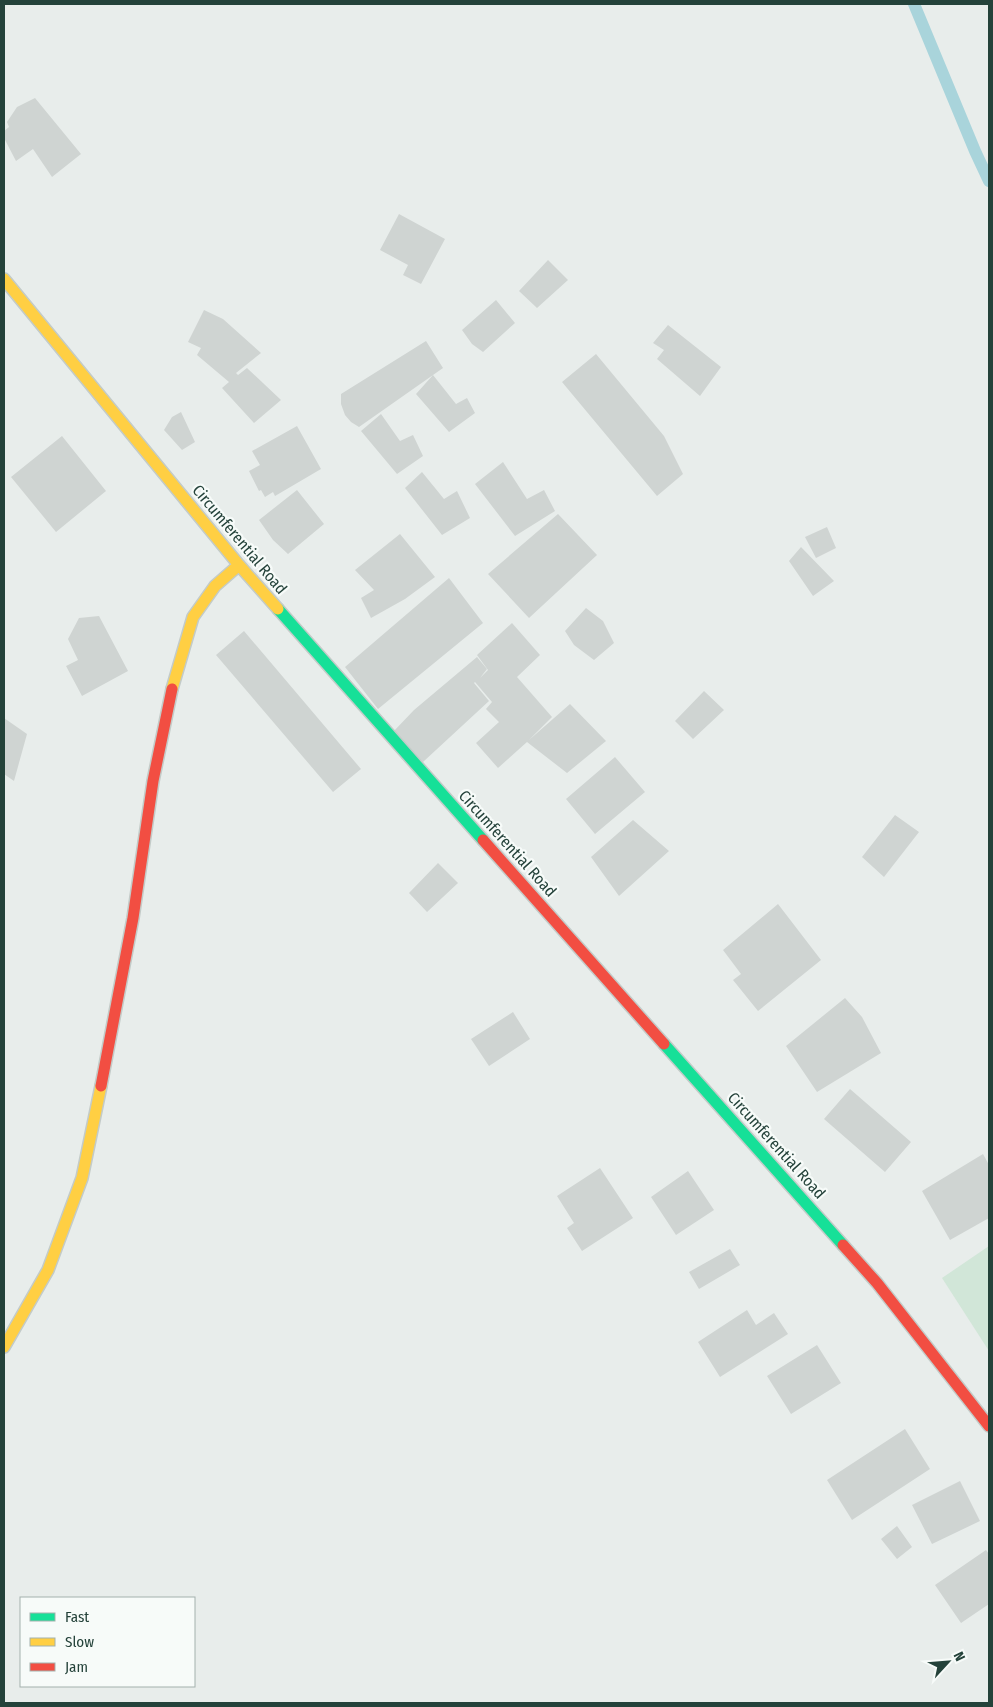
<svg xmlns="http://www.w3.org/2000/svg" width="993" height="1707" viewBox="0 0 993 1707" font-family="'Fira Sans Condensed',sans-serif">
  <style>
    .green { fill: #d1e6d8 }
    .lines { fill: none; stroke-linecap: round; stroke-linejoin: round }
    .stream { stroke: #a9d4db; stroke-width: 12 }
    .building { fill: #cfd4d2 }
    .fast-casing { stroke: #c3cbc8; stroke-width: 14 }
    .slow-casing { stroke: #c3cbc8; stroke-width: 14 }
    .jam-casing { stroke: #c3cbc8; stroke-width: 14 }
    .fast { stroke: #16e098; stroke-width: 11 }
    .slow { stroke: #ffcf43; stroke-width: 11 }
    .jam { stroke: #f24e42; stroke-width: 11 }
    .labels { text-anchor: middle; stroke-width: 4.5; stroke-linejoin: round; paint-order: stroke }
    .street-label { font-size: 16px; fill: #24423a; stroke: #f7fbf9 }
  </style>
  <rect width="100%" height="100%" fill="#e8edeb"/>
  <path class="green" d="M989,1246V1351L942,1278Z"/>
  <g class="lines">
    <path class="stream" d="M914,4L975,151L989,181"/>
  </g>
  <path class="building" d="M35,98L81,154L52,177L33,149L16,161L4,138V131L9,127L7,122L17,107Z
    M399,214L445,239L421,284L403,275L408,265L380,250Z
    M548,260L568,280L537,308L519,291Z
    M496,300L515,323L483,352L472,344L462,330Z
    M204,310L223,319L261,353L236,373L238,375L247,368L281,400L254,423L222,388L229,382L197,355L201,348L188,342Z
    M668,325L721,367L700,396L657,359L664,350L653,343Z
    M426,341L443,368L359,427L351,422L345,415L341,404V394Z
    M596,354L664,436L683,474L657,496L562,382Z
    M433,375L456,404L467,398L475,413L449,432L416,394Z
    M181,412L195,442L182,450L164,430L172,417Z
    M381,414L400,441L413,435L423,456L397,474L361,431Z
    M297,426L321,469L275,496L273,492L265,497L261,490L259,491L249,471L260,465L252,451Z
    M62,436L106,491L56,532L11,477Z
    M503,462L527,499L544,490L555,511L515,536L475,484Z
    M422,472L444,499L457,491L470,518L442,535L405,488Z
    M297,490L324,524L288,554L273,540L259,520Z
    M558,514L597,555L529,618L488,574Z
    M827,527L836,548L816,558L805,537Z
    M400,534L435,577L405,599L371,618L361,598L374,590L355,570Z
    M801,547L834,581L813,596L789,561Z
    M449,578L483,623L378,709L345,667Z
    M586,608L603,621L614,643L594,660L574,645L565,631Z
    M99,616L128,671L82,696L66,666L78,660L68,639L79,618Z
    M512,623L540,655L517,677L552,717L529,740L570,704L606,741L567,773L527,742L498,768L476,743L499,722L486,709L492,702L475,682L474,683L489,701L423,762L393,732L414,710L477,657L487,669L480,678L488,670L477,655Z
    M244,631L361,769L333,792L216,655Z
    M704,691L724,710L693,739L675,721Z
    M4,718L27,734L14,781L4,774Z
    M615,757L645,792L595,834L566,799Z
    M895,815L919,832L884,877L862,857Z
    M633,820L669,851L619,896L591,857Z
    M438,863L458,883L427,912L409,893Z
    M778,904L821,960L758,1011L733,980L741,974L723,950Z
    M845,998L862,1017L881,1053L817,1092L786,1046Z
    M513,1012L530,1039L489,1066L471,1039Z
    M850,1089L911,1142L885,1172L824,1119Z
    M983,1154L989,1165V1218L950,1240L922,1191Z
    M600,1168L633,1218L582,1251L567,1228L574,1223L557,1196Z
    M688,1171L714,1210L676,1235L651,1197Z
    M730,1249L740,1265L699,1289L689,1272Z
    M747,1310L756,1325L774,1313L788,1334L720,1377L698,1342Z
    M817,1345L841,1383L791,1414L767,1376Z
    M905,1429L930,1469L852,1520L827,1480Z
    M960,1481L980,1521L932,1544L912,1505Z
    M897,1526L912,1547L897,1559L881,1539Z
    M986,1550L989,1554V1604L961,1623L935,1585Z"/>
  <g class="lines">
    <defs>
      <path id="fast" d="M278,609L483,840
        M664,1044L843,1245"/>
      <path id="slow" d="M4,279L239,565L278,609
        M172,689L193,617L215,586L239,565
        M4,1347L48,1270L82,1178L101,1086"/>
      <path id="jam" d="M483,840L664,1044
        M101,1086L133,918L153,781L172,689
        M843,1245L877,1283L989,1426"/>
    </defs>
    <use href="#fast" class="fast-casing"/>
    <use href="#slow" class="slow-casing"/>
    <use href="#jam" class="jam-casing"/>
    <use href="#fast" class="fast"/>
    <use href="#slow" class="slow"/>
    <use href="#jam" class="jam"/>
  </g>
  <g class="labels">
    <g class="street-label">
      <text transform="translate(240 539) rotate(50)" y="6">Circumferential Road</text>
      <text transform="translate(508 843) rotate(48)" y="6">Circumferential Road</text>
      <text transform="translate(777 1145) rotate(48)" y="6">Circumferential Road</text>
    </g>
  </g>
  <rect width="993" height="1707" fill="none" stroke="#24423a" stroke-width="10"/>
  <rect x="20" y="1597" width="175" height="90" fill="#f7fbf9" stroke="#a3b1ad"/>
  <rect x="30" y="1613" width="25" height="8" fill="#16e098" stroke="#a3b1ad"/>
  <text x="65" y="1622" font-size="15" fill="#24423a">Fast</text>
  <rect x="30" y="1638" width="25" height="8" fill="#ffcf43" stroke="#a3b1ad"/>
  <text x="65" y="1647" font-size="15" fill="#24423a">Slow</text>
  <rect x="30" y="1663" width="25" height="8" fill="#f24e42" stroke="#a3b1ad"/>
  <text x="65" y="1672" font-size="15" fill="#24423a">Jam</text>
  <g transform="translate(948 1662) rotate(64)" stroke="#f7fbf9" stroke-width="4" paint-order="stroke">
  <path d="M0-4L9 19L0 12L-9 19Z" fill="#24423a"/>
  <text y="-8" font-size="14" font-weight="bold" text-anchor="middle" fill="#24423a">N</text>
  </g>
</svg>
